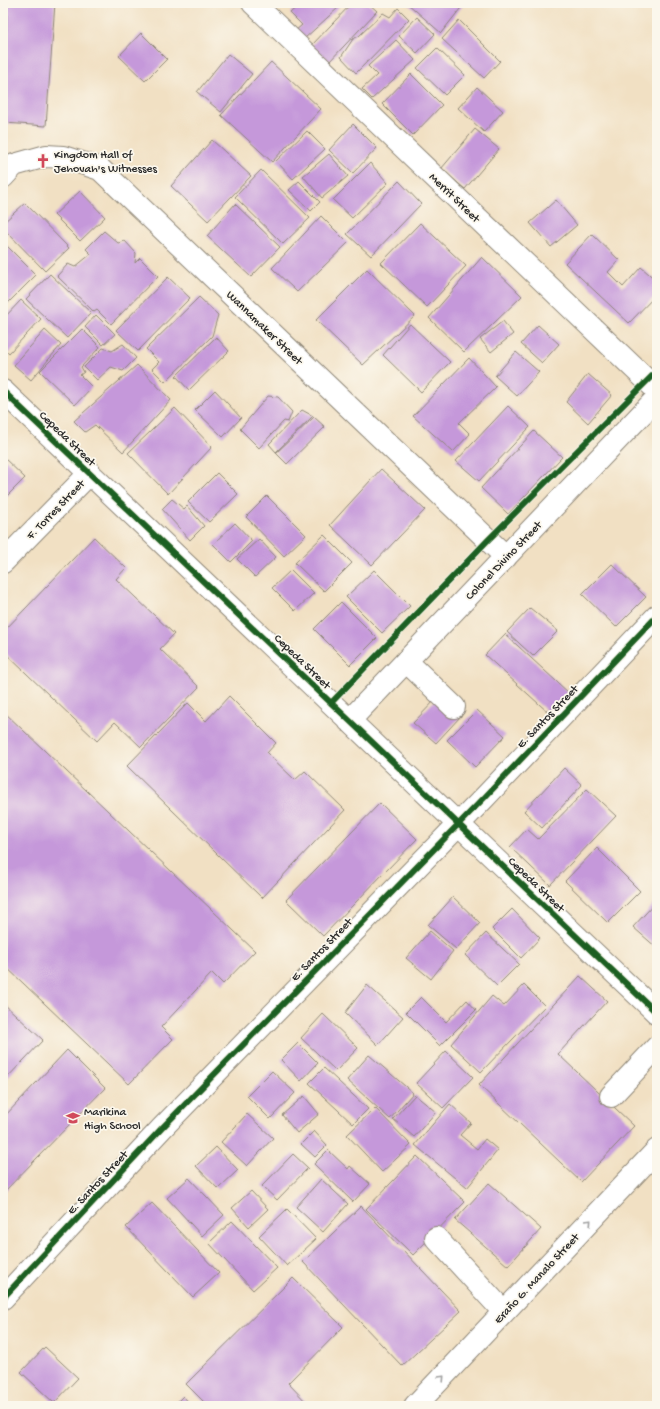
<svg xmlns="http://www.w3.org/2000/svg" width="660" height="1409" viewBox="0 0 660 1409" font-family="'Gochi Hand',sans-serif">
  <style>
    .building { fill: #c598da }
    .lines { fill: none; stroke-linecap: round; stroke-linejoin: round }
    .minor-casing { stroke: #8e8677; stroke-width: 24 }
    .minor { stroke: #fff; stroke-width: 22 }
    .cycleway-casing { stroke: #fbf7ec; stroke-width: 8 }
    .cycleway { stroke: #1b5e20; stroke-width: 6 }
    .oneway { stroke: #a0a0a0 }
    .labels { text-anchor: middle; stroke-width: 3.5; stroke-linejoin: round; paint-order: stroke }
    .poi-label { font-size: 12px; fill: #2b2b2b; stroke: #fbf7ec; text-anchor: start }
    .street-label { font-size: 12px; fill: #2b2b2b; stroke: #fbf7ec }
  </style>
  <rect width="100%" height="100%" fill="#fbf7ec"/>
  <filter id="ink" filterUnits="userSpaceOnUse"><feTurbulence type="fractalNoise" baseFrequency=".025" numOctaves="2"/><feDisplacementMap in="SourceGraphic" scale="8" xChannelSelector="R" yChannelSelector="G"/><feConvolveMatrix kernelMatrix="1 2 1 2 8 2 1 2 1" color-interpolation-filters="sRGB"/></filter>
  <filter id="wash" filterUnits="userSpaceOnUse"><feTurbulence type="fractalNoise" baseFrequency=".012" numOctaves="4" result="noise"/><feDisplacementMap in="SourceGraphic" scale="16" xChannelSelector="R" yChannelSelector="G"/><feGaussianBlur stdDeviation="0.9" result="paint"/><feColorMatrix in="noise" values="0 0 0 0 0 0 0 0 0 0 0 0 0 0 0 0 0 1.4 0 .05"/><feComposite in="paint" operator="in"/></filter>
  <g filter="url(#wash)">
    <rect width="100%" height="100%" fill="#f1e0c3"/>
    <g id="blocks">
      <path class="building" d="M7,3H55L46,126L5,123Z
        M301,3H336L339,7L304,39L295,31L302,25L290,13Z
        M352,3H368L377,11L328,63L311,46Z
        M407,3H463L464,4L441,33Z
        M398,8L409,19L356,73L341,57L353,39L359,36L383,13L390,17Z
        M417,17L435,34L417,53L399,36Z
        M459,20L500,61L484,78L442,39Z
        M141,33L167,59L145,81L119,56Z
        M396,40L415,60L372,99L362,89L377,75L368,66Z
        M437,48L465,75L445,95L417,68Z
        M228,54L252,74L221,112L197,92Z
        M271,62L321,109L272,162L221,115Z
        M411,74L442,105L413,135L382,104Z
        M477,87L503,111L484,132L458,108Z
        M353,124L377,148L353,173L329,150Z
        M475,129L499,149L465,189L441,169Z
        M307,131L325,149L293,179L276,161Z
        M212,140L251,176L208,221L171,186Z
        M329,154L348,176L322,198L303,176Z
        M370,163L388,183L352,218L333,200Z
        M261,170L310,218L283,244L235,197Z
        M299,181L320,202L311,211L289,190Z
        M399,181L421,204L371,256L347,234Z
        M80,191L105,217L80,241L54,215Z
        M556,200L577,225L551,247L530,223Z
        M25,203L69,248L45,271L3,228V223Z
        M235,204L280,247L251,277L207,236Z
        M321,216L348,243L297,292L272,268Z
        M420,223L466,266L427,307L381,263Z
        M104,231L118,243L125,241L136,253L135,263L140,258L158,276L111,324L97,310L94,312L57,276L68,264L75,267L91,254L86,249Z
        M592,234L619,260L608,272L623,287L641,267L657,281V294L629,323L565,263Z
        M3,242L36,275L3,308Z
        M482,257L522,296L464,352L429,318Z
        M367,269L415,316L363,365L316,320Z
        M50,274L91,313L67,338L26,299Z
        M168,277L190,298L138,351L116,330Z
        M199,297L218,315L212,336L165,382L152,369L159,362L146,349Z
        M21,300L41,319L9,353L3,347V319Z
        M96,315L115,334L103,345L85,327Z
        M503,321L513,334L491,352L480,339Z
        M410,324L450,362L421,392L383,355Z
        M538,325L559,344L542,363L521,344Z
        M82,329L100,347L81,367L84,372L80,375L92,387L75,405L40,371Z
        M45,330L61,345L31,380L14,365Z
        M216,337L229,351L189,390L176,376Z
        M123,344L136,358L123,371L111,367L97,380L84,367L103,348L112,351Z
        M516,352L539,372L517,396L495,376Z
        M469,358L496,387L459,423L470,434L453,452L413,416Z
        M137,365L171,400L123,452L95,425L85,432L74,421Z
        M588,374L612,395L588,423L566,402Z
        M215,390L241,418L223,437L195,410Z
        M268,396L278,397L292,412L288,422L284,421L259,448L240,429Z
        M508,406L530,427L479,481L456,461Z
        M175,408L212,447L168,494L128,453Z
        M302,410L313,416L276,452L269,444Z
        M314,417L325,427L287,464L276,453Z
        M534,431L562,457L508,514L481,488Z
        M3,457L25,478L3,500Z
        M381,469L425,510L372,565L330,525Z
        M217,473L238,494L209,522L188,502Z
        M267,496L306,535L284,556L246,517Z
        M172,499L184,509L187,506L204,526L190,540L162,509Z
        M235,523L252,541L231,562L213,544Z
        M324,535L352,563L324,591L295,563Z
        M94,537L126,568L116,579L174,634L160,649L199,687L141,747L115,722L97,741L3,651V632Z
        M259,539L276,557L255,577L237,559Z
        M612,564L646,597L616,627L582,594Z
        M291,570L314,593L295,611L272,588Z
        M374,570L410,606L382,633L346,597Z
        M341,602L377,638L350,665L314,629Z
        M530,608L558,631L533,656L507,632Z
        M505,634L570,694L550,714L485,655Z
        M229,696L276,743L267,753L295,780L305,771L345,810L262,898L127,766L188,703L206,721Z
        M439,696L461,716L436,743L413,723Z
        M477,710L505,736L475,767L447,740Z
        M3,711L255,951L223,984L212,973L161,1027L173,1039L129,1084L3,964Z
        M564,768L582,785L542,828L524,811Z
        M587,789L616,816L550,885L510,847L527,829L538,839Z
        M380,803L417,839L323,936L286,900Z
        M597,848L640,891L608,923L565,881Z
        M453,897L480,923L456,949L428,925Z
        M657,901V948L633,927Z
        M512,909L540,938L521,958L492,929Z
        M430,931L453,951L431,979L406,958Z
        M486,933L519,964L497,986L465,955Z
        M580,976L607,1001L558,1054L634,1126L581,1182L479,1085Z
        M367,985L403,1017L378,1045L345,1013Z
        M524,985L545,1006L481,1072L451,1044L492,996L504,1006Z
        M421,997L446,1022L467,1000L476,1010L440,1046L406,1012Z
        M3,1003L43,1040L3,1082Z
        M323,1014L358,1048L336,1071L301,1038Z
        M298,1043L318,1063L301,1081L281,1060Z
        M67,1050L105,1088L3,1193V1118Z
        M446,1051L473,1077L443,1108L416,1083Z
        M369,1055L413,1093L390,1119L347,1080Z
        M324,1068L368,1109L353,1124L309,1083Z
        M272,1071L295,1093L270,1119L247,1096Z
        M415,1095L436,1112L414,1137L393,1119Z
        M304,1096L319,1114L297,1133L282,1115Z
        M450,1104L471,1123L460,1135L477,1149L485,1139L498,1150L467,1188L415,1145Z
        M375,1108L411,1145L382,1172L347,1135Z
        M247,1114L273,1138L247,1166L221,1142Z
        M314,1131L327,1145L315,1157L301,1144Z
        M216,1147L238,1170L218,1189L196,1166Z
        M328,1150L348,1169L350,1166L370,1184L353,1202L314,1164Z
        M293,1154L308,1168L277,1200L262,1186Z
        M417,1156L465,1202L413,1255L366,1209Z
        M189,1178L224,1215L202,1236L167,1198Z
        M321,1179L348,1204L323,1232L296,1207Z
        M489,1183L541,1229L508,1266L455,1220Z
        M251,1191L268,1209L249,1227L232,1208Z
        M152,1203L219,1273L193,1297L126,1227Z
        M361,1206L461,1311L402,1366L303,1262Z
        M287,1209L316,1239L287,1266L259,1236Z
        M232,1221L277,1268L253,1290L209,1243Z
        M293,1278L343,1327L288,1383L310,1406H208L186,1384Z
        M45,1347L78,1378L54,1403L21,1372Z
        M183,1396L192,1406H173Z"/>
    </g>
  </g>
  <g filter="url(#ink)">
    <use href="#blocks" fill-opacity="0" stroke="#8e8677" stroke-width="1"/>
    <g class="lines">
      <defs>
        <path id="minor" d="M253,3L657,390
          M3,177L14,165L46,156L63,157L100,169L506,557
          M3,391L657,1013
          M3,562L90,473
          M406,661L454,707
          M349,721L657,398
          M611,1096L657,1047
          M436,1238L504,1312
          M3,1298L162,1128L485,797L657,616
          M415,1406L657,1150"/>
      </defs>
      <use href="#minor" class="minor-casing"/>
      <use href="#minor" class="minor"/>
      <defs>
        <path id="cycleway" d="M3,391L657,1013
          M331,703L488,540L657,371
          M3,1298L162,1128L485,797L657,616"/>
      </defs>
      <use href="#cycleway" class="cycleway-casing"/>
      <use href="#cycleway" class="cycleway"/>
    </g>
    <defs><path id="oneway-chevron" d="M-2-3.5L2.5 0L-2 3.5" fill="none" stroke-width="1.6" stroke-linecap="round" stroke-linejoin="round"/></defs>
    <g class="oneway">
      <use href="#oneway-chevron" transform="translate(589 1222) rotate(-47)"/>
      <use href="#oneway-chevron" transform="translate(442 1378) rotate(-47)"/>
    </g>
  </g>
  <defs>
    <symbol id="church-bare" viewBox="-9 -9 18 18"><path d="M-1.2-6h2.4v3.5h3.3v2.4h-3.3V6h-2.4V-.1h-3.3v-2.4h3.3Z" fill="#d1495b" stroke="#fbf7ec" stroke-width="2.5" paint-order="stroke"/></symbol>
    <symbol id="school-bare" viewBox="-9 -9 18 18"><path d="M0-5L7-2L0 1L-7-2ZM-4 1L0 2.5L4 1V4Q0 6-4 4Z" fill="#d1495b" stroke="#fbf7ec" stroke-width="2.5" paint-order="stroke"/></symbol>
  </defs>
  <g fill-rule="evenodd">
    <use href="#church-bare" x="33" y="151" width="20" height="20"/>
    <use href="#school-bare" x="63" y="1108" width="20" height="20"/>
  </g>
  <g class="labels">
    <g class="poi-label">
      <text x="54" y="158">Kingdom Hall of<tspan x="54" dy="14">Jehovah's Witnesses</tspan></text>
      <text x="84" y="1115">Marikina<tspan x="84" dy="14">High School</tspan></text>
    </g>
    <g class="street-label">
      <text transform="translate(455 197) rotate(44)" y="4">Merrit Street</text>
      <text transform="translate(265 327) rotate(44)" y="4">Wannamaker Street</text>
      <text transform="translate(68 438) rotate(44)" y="4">Cepeda Street</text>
      <text transform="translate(55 509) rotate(-46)" y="4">F. Torres Street</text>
      <text transform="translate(503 560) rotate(-46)" y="4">Colonel Divino Street</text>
      <text transform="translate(303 661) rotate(44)" y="4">Cepeda Street</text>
      <text transform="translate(547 716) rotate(-46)" y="4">E. Santos Street</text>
      <text transform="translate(537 884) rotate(44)" y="4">Cepeda Street</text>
      <text transform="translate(321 949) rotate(-46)" y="4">E. Santos Street</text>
      <text transform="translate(97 1182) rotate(-47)" y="4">E. Santos Street</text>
      <text transform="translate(536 1278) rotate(-47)" y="4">Eraño G. Manalo Street</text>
    </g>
  </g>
  <rect width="660" height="1409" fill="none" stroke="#fbf7ec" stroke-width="16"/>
</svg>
